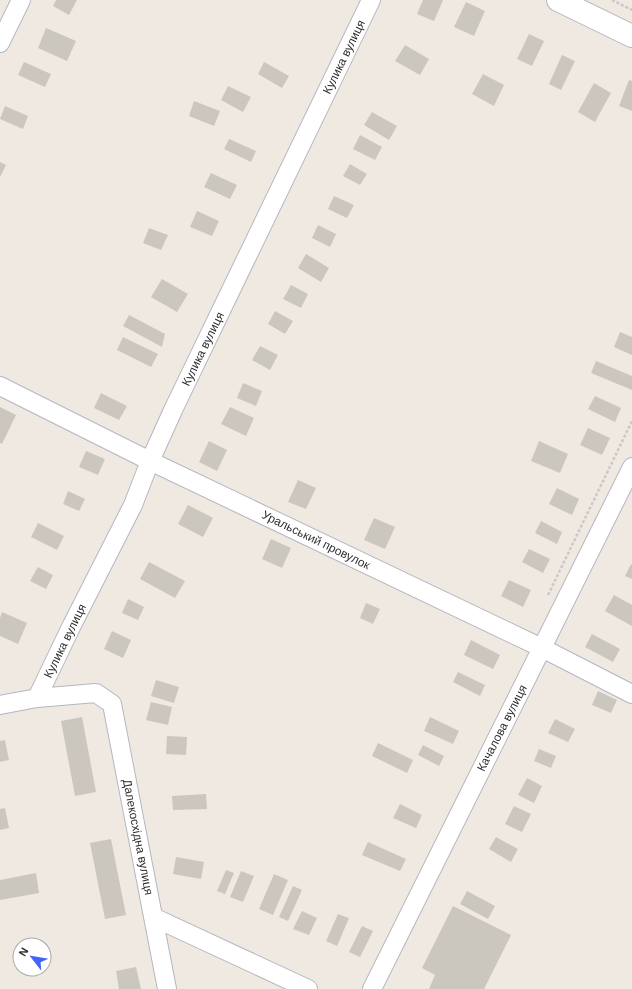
<svg xmlns="http://www.w3.org/2000/svg" width="632" height="989" viewBox="0 0 632 989" font-family="Helvetica,sans-serif">
  <style>
    .building { fill: #cbc7bf }
    .lines { fill: none; stroke-linecap: round; stroke-linejoin: round }
    .street-casing { stroke: #b4b7c1; stroke-width: 20 }
    .secondary-casing { stroke: #b4b7c1; stroke-width: 24 }
    .path { stroke: #c9c9c9; stroke-width: 2.5; stroke-dasharray: 3 2; stroke-linecap: butt }
    .street { stroke: #fff; stroke-width: 18 }
    .secondary { stroke: #fff; stroke-width: 22 }
    .labels { text-anchor: middle; stroke-width: 3; stroke-linejoin: round; paint-order: stroke }
    .street-label { font-size: 12px; fill: #2e2e2e; stroke: #fff }
  </style>
  <rect width="100%" height="100%" fill="#efe9e1"/>
  <path class="building" d="M56,0H77L69,15L53,6Z
    M423,0H443L434,21L417,14Z
    M466,2L485,11L474,36L454,27Z
    M46,28L76,41L67,61L38,48Z
    M529,34L544,41L532,66L517,59Z
    M405,45L429,59L420,75L395,61Z
    M562,55L575,61L561,90L549,84Z
    M24,62L51,74L45,87L18,75Z
    M264,62L289,76L282,88L258,74Z
    M483,74L504,85L494,106L472,94Z
    M629,80L632,81V111L619,106Z
    M594,83L611,93L595,122L578,112Z
    M228,86L251,97L243,112L221,100Z
    M194,101L220,111L214,126L189,116Z
    M5,106L28,116L23,129L0,119Z
    M372,112L397,126L389,140L364,125Z
    M360,135L382,147L375,160L353,149Z
    M229,139L256,151L251,162L224,149Z
    M0,162L6,165L0,177Z
    M350,164L367,174L360,185L343,176Z
    M211,173L237,185L230,199L204,187Z
    M334,196L354,205L347,218L328,209Z
    M197,211L219,221L212,236L190,227Z
    M318,225L336,234L330,247L312,238Z
    M149,228L168,235L161,250L143,243Z
    M306,254L329,268L321,282L298,268Z
    M162,279L188,294L177,312L151,297Z
    M291,285L308,294L301,308L283,299Z
    M275,311L293,321L285,334L268,324Z
    M129,315L165,334L162,347L123,326Z
    M620,332L632,337V355L614,347Z
    M123,337L158,354L151,367L117,350Z
    M260,346L278,355L270,370L252,360Z
    M596,361L632,376V390L591,373Z
    M243,383L262,391L256,406L237,398Z
    M101,393L127,406L119,420L94,408Z
    M595,396L621,408L615,422L588,409Z
    M0,407L16,415L2,444L0,443Z
    M230,407L254,418L246,436L221,424Z
    M588,428L610,438L602,455L580,445Z
    M209,441L227,450L217,471L199,462Z
    M539,441L568,454L560,473L531,461Z
    M86,451L105,459L98,475L79,467Z
    M298,480L316,488L306,509L288,502Z
    M557,488L579,499L572,515L549,504Z
    M68,491L85,499L79,511L63,504Z
    M188,505L213,518L203,537L178,524Z
    M374,518L395,527L385,549L364,540Z
    M541,521L562,532L557,544L535,533Z
    M38,523L64,536L57,550L31,537Z
    M271,539L291,548L282,568L262,559Z
    M529,549L550,559L543,573L522,562Z
    M149,562L185,581L175,598L140,579Z
    M631,564L632,565V579L625,576Z
    M38,567L53,575L46,589L30,581Z
    M509,580L531,590L523,607L501,596Z
    M614,595L632,605V626L605,611Z
    M128,599L144,607L138,620L122,613Z
    M366,603L380,609L373,624L360,618Z
    M2,612L27,623L18,644L0,636V618Z
    M112,631L131,640L123,658L104,649Z
    M592,634L620,649L613,662L585,647Z
    M471,640L500,655L493,669L464,655Z
    M458,672L485,685L480,696L453,682Z
    M156,680L179,687L174,703L151,696Z
    M598,691L617,700L611,713L592,705Z
    M151,702L172,707L168,725L146,720Z
    M82,717L96,792L75,796L61,721Z
    M430,717L459,731L453,744L424,731Z
    M555,719L575,729L568,742L548,733Z
    M167,736L187,737L186,755L166,754Z
    M5,740L9,760L0,762V741Z
    M378,743L413,760L407,773L372,756Z
    M423,745L444,756L439,766L418,755Z
    M539,749L556,756L551,768L534,761Z
    M527,778L542,786L534,803L518,795Z
    M206,794L207,809L173,810L172,796Z
    M400,804L422,815L416,828L393,818Z
    M514,806L531,814L522,832L505,824Z
    M5,808L9,828L0,830V809Z
    M496,837L518,849L511,862L489,849Z
    M111,839L126,915L105,919L90,843Z
    M368,842L406,859L400,871L362,855Z
    M176,857L204,862L201,879L173,874Z
    M226,870L234,873L225,894L217,891Z
    M241,871L254,876L243,902L230,897Z
    M36,873L39,893L0,900V880Z
    M274,874L288,880L273,915L259,909Z
    M293,886L302,890L288,921L279,917Z
    M467,891L495,906L488,919L460,904Z
    M453,906L511,935L484,989H429L435,975L422,968Z
    M302,911L317,918L309,935L293,929Z
    M338,914L349,918L337,946L326,941Z
    M362,926L373,931L360,957L349,952Z
    M136,967L141,989H119L116,971Z"/>
  <g class="lines">
    <defs>
      <path id="street" d="M0,43L21,0
        M0,386L150,461L542,648L632,694
        M37,698L71,627L133,505L150,461L174,408L371,0
        M0,705L37,698L96,693L112,704L167,989
        M153,917L308,989
        M372,989L632,467"/>
      <path id="secondary" d="M558,0L632,36"/>
    </defs>
    <use href="#street" class="street-casing"/>
    <use href="#secondary" class="secondary-casing"/>
    <path class="path" d="M612,0L632,10
      M548,595L632,421"/>
    <use href="#street" class="street"/>
    <use href="#secondary" class="secondary"/>
  </g>
  <g class="labels">
    <g class="street-label">
      <text transform="translate(344 57) rotate(-64)" y="4">Кулика вулиця</text>
      <text transform="translate(203 349) rotate(-64)" y="4">Кулика вулиця</text>
      <text transform="translate(316 540) rotate(26)" y="4">Уральський провулок</text>
      <text transform="translate(65 641) rotate(-64)" y="4">Кулика вулиця</text>
      <text transform="translate(502 728) rotate(-63)" y="4">Качалова вулиця</text>
      <text transform="translate(138 837) rotate(79)" y="4">Далекосхідна вулиця</text>
    </g>
  </g>
  <g transform="translate(32 957) rotate(301)"><circle r="19" fill="#ffffff" stroke="#ababab"/>
  <path d="M0-3L7 15L0 10L-7 15Z" fill="#4264fb"/>
  <text y="-6" font-size="11" font-weight="bold" text-anchor="middle" fill="#2e2e2e">N</text>
  </g>
</svg>
